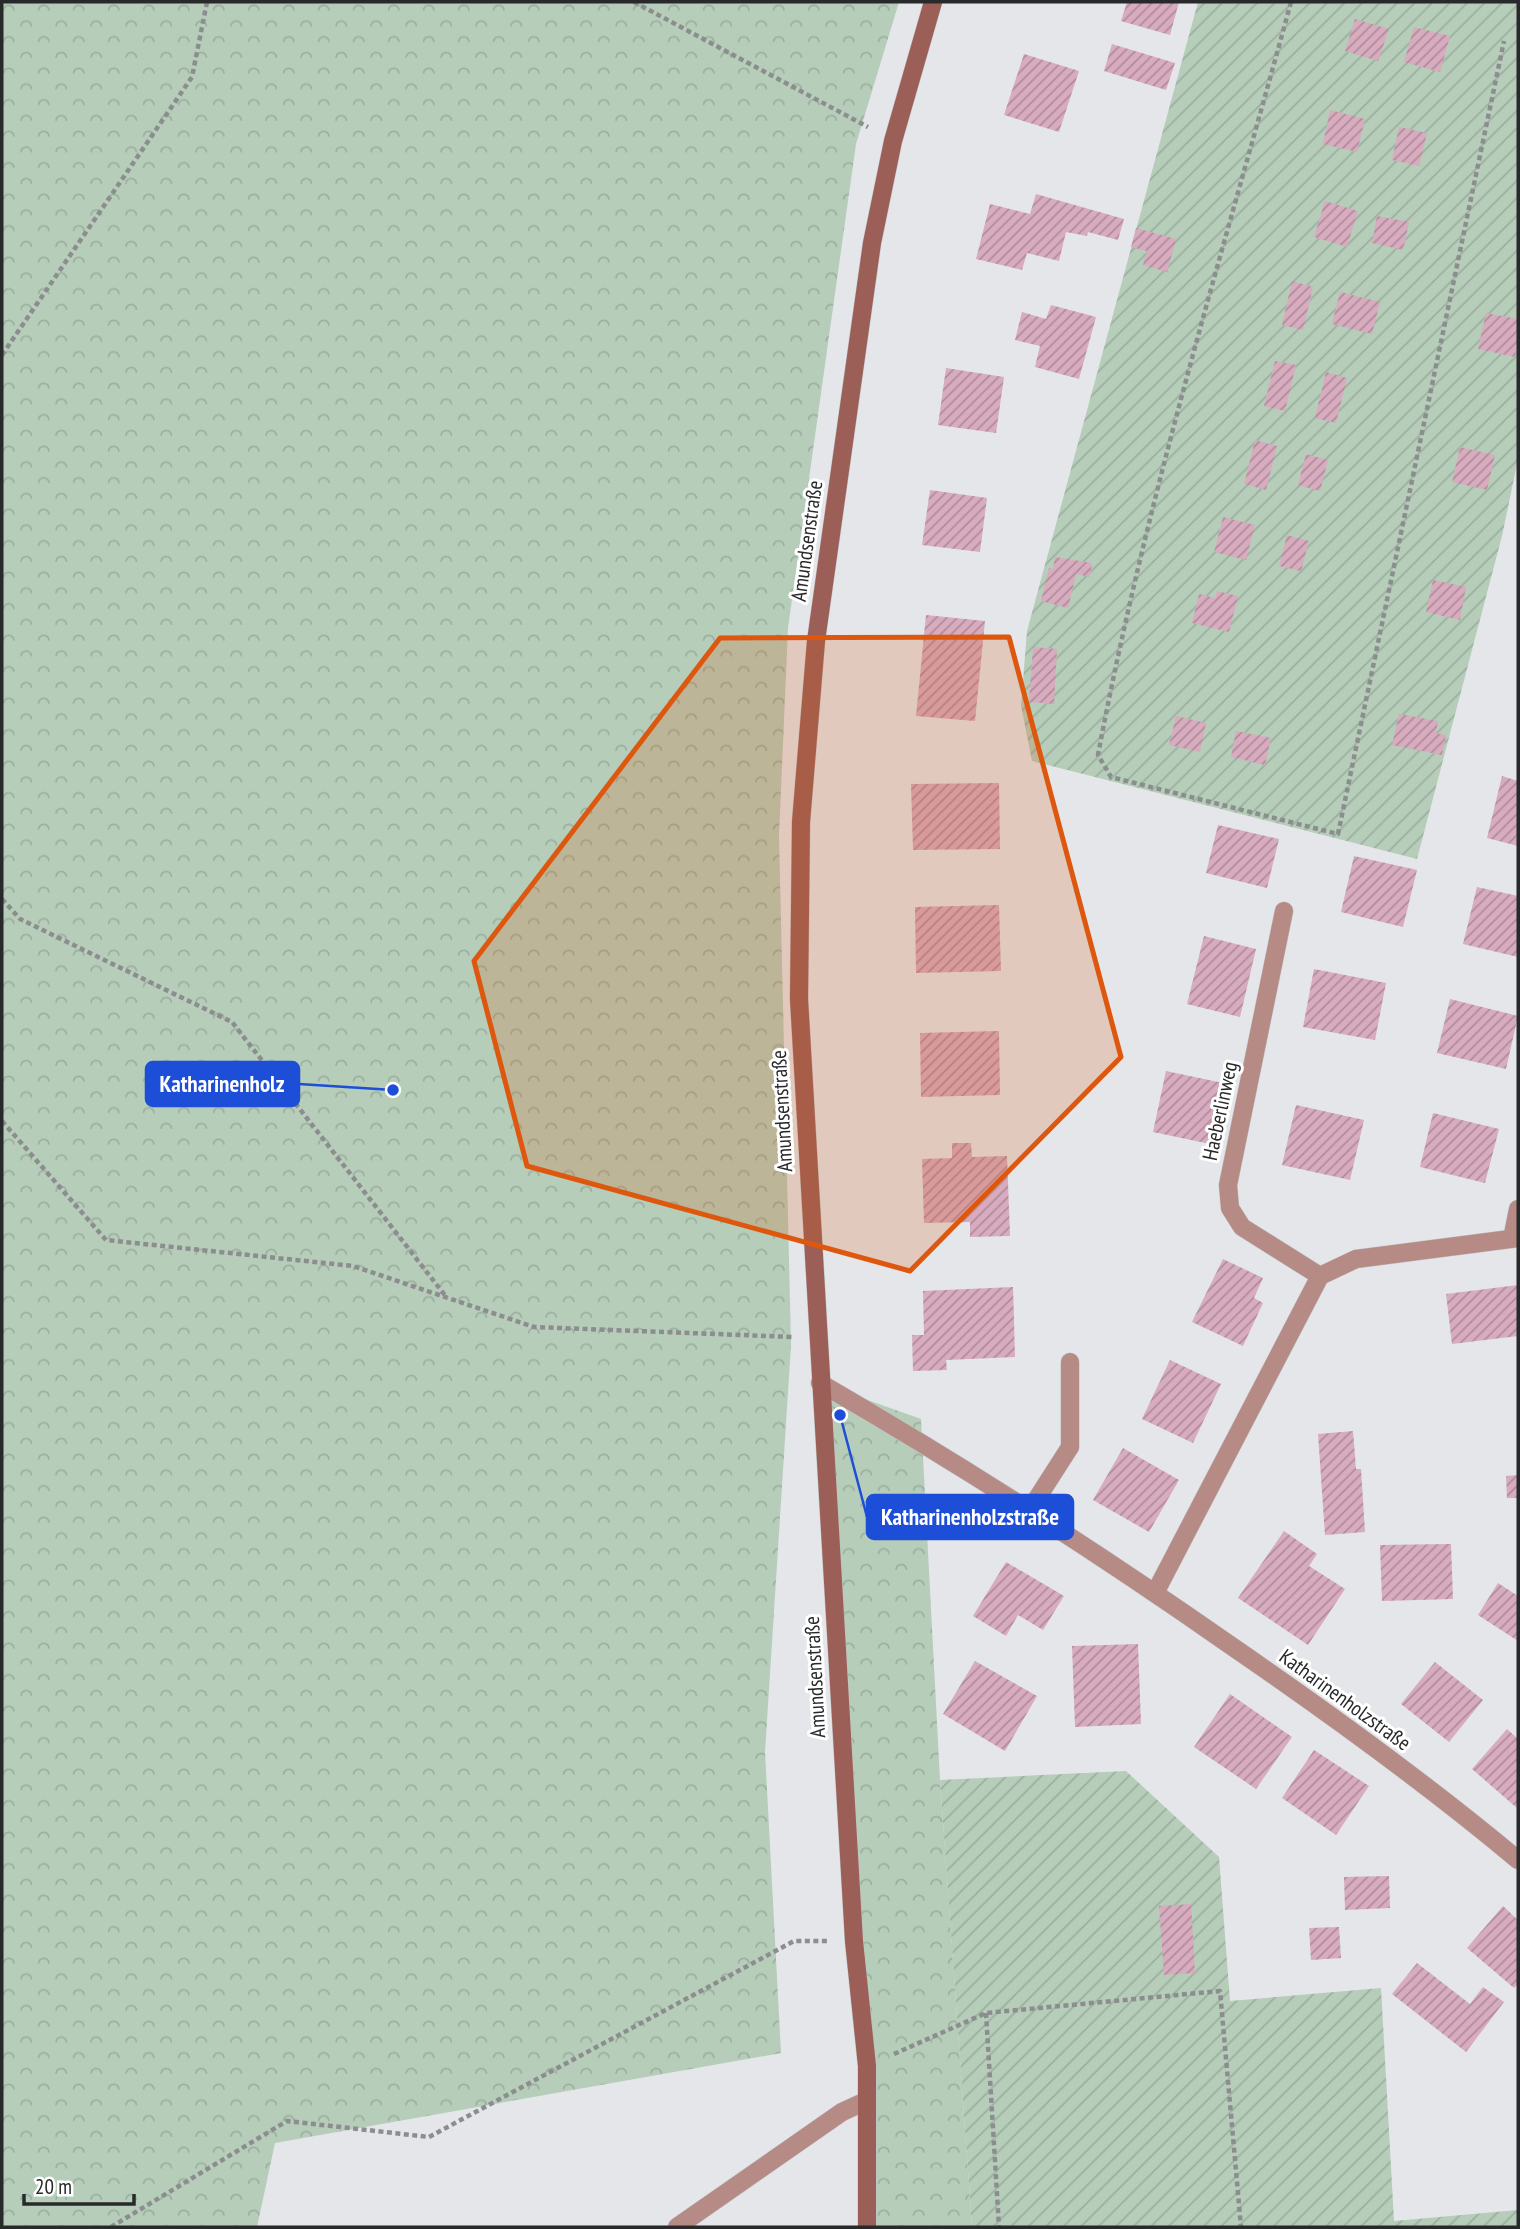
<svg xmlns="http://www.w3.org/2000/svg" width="1520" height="2229" viewBox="0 0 1520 2229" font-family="'PT Sans Narrow',sans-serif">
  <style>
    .forest { fill: url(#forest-crowns) }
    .garden { fill: url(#garden-furrows) }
    .building { fill: url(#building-hatch) }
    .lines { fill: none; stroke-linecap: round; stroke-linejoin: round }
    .lane-casing { stroke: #c2c4c7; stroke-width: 19 }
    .street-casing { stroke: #c2c4c7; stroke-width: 19 }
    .secondary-casing { stroke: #c2c4c7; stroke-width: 19 }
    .path { stroke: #8b8d8f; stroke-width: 4.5; stroke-dasharray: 5 3.5; stroke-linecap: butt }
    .lane { stroke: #b68b85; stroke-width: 18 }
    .street { stroke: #b68b85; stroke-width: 18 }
    .secondary { stroke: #9b5f57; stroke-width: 18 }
    .marked { fill: #de570e; fill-opacity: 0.2; stroke: #de570e; stroke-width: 5; stroke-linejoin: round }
    .labels { text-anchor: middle; stroke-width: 6; stroke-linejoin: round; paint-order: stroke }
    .street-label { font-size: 21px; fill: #28292a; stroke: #fff }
    .leader { fill: none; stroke: #1d4ed8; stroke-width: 2.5 }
    .callout-dot { fill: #1d4ed8; stroke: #fff; stroke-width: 2.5 }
    .callout { fill: #1d4ed8; stroke: #1d4ed8; stroke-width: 2.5 }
    .callout-label { font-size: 23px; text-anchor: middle; font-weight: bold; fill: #fff }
  </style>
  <defs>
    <pattern id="forest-crowns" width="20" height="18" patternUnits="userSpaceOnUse" patternTransform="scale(1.75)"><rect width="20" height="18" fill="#b5cdb9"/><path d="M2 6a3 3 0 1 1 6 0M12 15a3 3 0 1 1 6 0" fill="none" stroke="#9cb09f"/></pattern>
    <pattern id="garden-furrows" width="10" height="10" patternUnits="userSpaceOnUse" patternTransform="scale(1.75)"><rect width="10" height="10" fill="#b5cdb9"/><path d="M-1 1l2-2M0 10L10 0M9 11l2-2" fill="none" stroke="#9cb09f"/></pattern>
    <pattern id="building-hatch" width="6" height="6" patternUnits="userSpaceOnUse" patternTransform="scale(1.75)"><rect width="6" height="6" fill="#d8acbe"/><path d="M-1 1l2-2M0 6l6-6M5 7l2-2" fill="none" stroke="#af8c9b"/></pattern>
  </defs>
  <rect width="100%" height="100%" fill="#e4e6ea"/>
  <path class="forest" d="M2,2H899L856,144L788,628L779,836L791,1345L765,1752L781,2053L275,2143L257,2227H2Z
    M820,1383L921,1419L940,1780L972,2227H867L868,2211Z"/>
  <path class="garden" d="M1198,2H1518V459L1502,536L1417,859L1032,761L1021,706L1027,631Z
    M1126,1771L1219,1857L1230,2001L1381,1988L1394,2221L1518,2210V2227H972L940,1780Z"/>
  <path class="building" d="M1127,2H1179L1170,35L1121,21Z
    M1355,19L1389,29L1378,61L1345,51Z
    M1414,27L1450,36L1440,72L1404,62Z
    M1112,44L1175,63L1166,90L1104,71Z
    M1024,54L1079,71L1059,132L1004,115Z
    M1330,110L1365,119L1357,152L1323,144Z
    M1399,127L1427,133L1419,166L1392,160Z
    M1036,194L1124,219L1118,240L1088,232L1087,236L1066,232L1059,261L1027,253L1022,270L976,259L990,204L1030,214Z
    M1325,201L1358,211L1347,247L1314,237Z
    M1377,216L1409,222L1403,250L1372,243Z
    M1136,228L1176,239L1167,272L1143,265L1147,251L1131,247Z
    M1292,281L1313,287L1303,330L1282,325Z
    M1340,292L1380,302L1372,334L1332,324Z
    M1051,305L1096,317L1079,379L1035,367L1040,346L1015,340L1022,312L1046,319Z
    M1486,313L1518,319V345L1515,357L1478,349Z
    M1275,361L1296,365L1285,411L1264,406Z
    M946,368L1004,377L996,433L938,425Z
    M1326,372L1347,378L1336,423L1315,418Z
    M1255,440L1277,446L1266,490L1244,484Z
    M1460,447L1495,455L1487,490L1452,482Z
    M1306,454L1328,460L1320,491L1298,485Z
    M930,490L987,498L980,552L922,545Z
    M1223,517L1255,525L1246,560L1214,552Z
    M1287,535L1309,541L1301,571L1279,566Z
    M1055,557L1092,563L1090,577L1076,574L1068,608L1041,601L1049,568L1053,569Z
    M1433,580L1466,587L1460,620L1426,612Z
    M1217,591L1238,596L1229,632L1192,623L1199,594L1215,598Z
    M926,615L985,621L975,721L916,716Z
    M1033,647L1057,649L1054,704L1029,702Z
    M1399,714L1438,721L1436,733L1446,735L1442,755L1392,745Z
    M1176,716L1206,723L1200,752L1169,745Z
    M1236,731L1271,738L1265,765L1231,757Z
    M1502,776L1518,781V846L1487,838Z
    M999,783L1000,849L913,850L911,784Z
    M1218,825L1279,839L1267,888L1206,873Z
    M1354,856L1417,870L1403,927L1341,912Z
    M1477,887L1518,896V957L1463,944Z
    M999,905L1001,971L916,973L915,907Z
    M1204,936L1256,949L1240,1017L1187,1004Z
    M1314,969L1386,983L1375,1040L1303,1027Z
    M1450,999L1518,1016L1506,1069L1437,1053Z
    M999,1031L1000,1095L921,1097L920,1033Z
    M1166,1071L1223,1083L1210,1144L1153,1132Z
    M1296,1105L1364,1120L1350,1180L1282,1165Z
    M1433,1113L1499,1129L1485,1183L1420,1167Z
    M952,1143H971L972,1157L1007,1156L1010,1236L970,1237V1222L924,1223L922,1159L952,1158Z
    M1223,1259L1263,1278L1254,1298L1263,1303L1243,1346L1192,1322Z
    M1518,1285V1336L1452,1344L1446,1294Z
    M1013,1287L1015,1357L946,1360L947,1370L913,1371L912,1335H924L923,1291Z
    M1170,1360L1221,1384L1193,1443L1142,1419Z
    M1353,1431L1356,1469H1361L1365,1532L1325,1535L1318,1434Z
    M1123,1448L1179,1480L1149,1532L1093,1500Z
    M1518,1475V1498H1507L1506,1476Z
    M1284,1531L1317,1554L1309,1566L1345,1589L1308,1645L1238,1598Z
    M1451,1544L1453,1599L1382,1601L1380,1545Z
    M1006,1562L1064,1596L1043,1630L1018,1615L1006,1636L973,1616Z
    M1498,1583L1518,1596V1641L1478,1615Z
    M1138,1644L1141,1724L1075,1727L1072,1646Z
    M975,1661L1037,1696L1005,1751L943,1714Z
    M1435,1662L1483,1700L1449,1742L1401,1704Z
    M1230,1694L1292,1737L1256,1789L1194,1747Z
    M1507,1729L1518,1739V1809L1472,1769Z
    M1314,1750L1369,1786L1336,1835L1282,1798Z
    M1389,1876L1390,1908L1345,1910L1344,1877Z
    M1191,1904L1195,1973L1164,1975L1159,1906Z
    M1503,1906L1518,1920V1984L1514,1988L1467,1948Z
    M1339,1927L1341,1958L1311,1960L1309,1928Z
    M1417,1963L1470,2004L1483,1987L1504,2002L1466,2052L1392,1994Z"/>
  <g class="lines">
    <defs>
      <path id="lane" d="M1029,1511L1070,1447V1362
        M677,2227L842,2112L866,2101"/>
      <path id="street" d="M1284,911L1228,1185L1230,1208L1242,1227L1320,1276
        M1512,1239L1518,1209
        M820,1383C960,1464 1097,1552 1230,1645C1329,1713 1426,1783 1518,1860
        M1155,1593L1320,1276L1356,1259L1518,1238"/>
      <path id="secondary" d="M867,2227V2066L854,1941L799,999L801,822L816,641L872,243L893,141L933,2"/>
    </defs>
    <use href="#lane" class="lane-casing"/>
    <use href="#street" class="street-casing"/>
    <use href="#secondary" class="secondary-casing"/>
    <path class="path" d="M634,2L868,127
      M1291,2C1223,252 1146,500 1098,755L1111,777L1338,834L1504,41
      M2,355L192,77L207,2
      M2,899L20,919L232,1022L447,1298
      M2,1121L106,1240L353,1266L534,1327L793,1337
      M986,2013L999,2227
      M894,2054L986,2013L1220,1991L1241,2227
      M111,2227L287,2121L429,2137L794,1941H828"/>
    <use href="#lane" class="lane"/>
    <use href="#street" class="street"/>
    <use href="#secondary" class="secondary"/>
  </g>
  <path class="marked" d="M1009,637L1121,1057L910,1271L527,1166L474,961L720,638Z"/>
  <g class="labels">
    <g class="street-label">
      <text transform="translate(807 541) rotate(-82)" y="7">Amundsenstraße</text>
      <text transform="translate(782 1111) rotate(-93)" y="7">Amundsenstraße</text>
      <text transform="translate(1220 1111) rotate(-78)" y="7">Haeberlinweg</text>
      <text transform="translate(815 1677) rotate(-93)" y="7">Amundsenstraße</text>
      <text transform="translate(1345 1700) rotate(36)" y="7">Katharinenholzstraße</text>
    </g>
  </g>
  <path class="leader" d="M393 1090L299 1084M840 1415L867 1517"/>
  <g class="callout-dot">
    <circle cx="393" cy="1090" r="7"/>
    <circle cx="840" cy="1415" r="7"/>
  </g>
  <g class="callout">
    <rect x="146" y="1062" width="153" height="44" rx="7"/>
    <rect x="867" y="1495" width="206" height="44" rx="7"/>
  </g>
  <g class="callout-label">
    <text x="222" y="1092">Katharinenholz</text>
    <text x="970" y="1525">Katharinenholzstraße</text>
  </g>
  <rect width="1520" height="2229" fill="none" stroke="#28292a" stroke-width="7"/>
  <path d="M24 2194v10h110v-10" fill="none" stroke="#28292a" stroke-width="3.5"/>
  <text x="35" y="2194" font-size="21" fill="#28292a" stroke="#ffffff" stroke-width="5" paint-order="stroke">20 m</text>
</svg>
